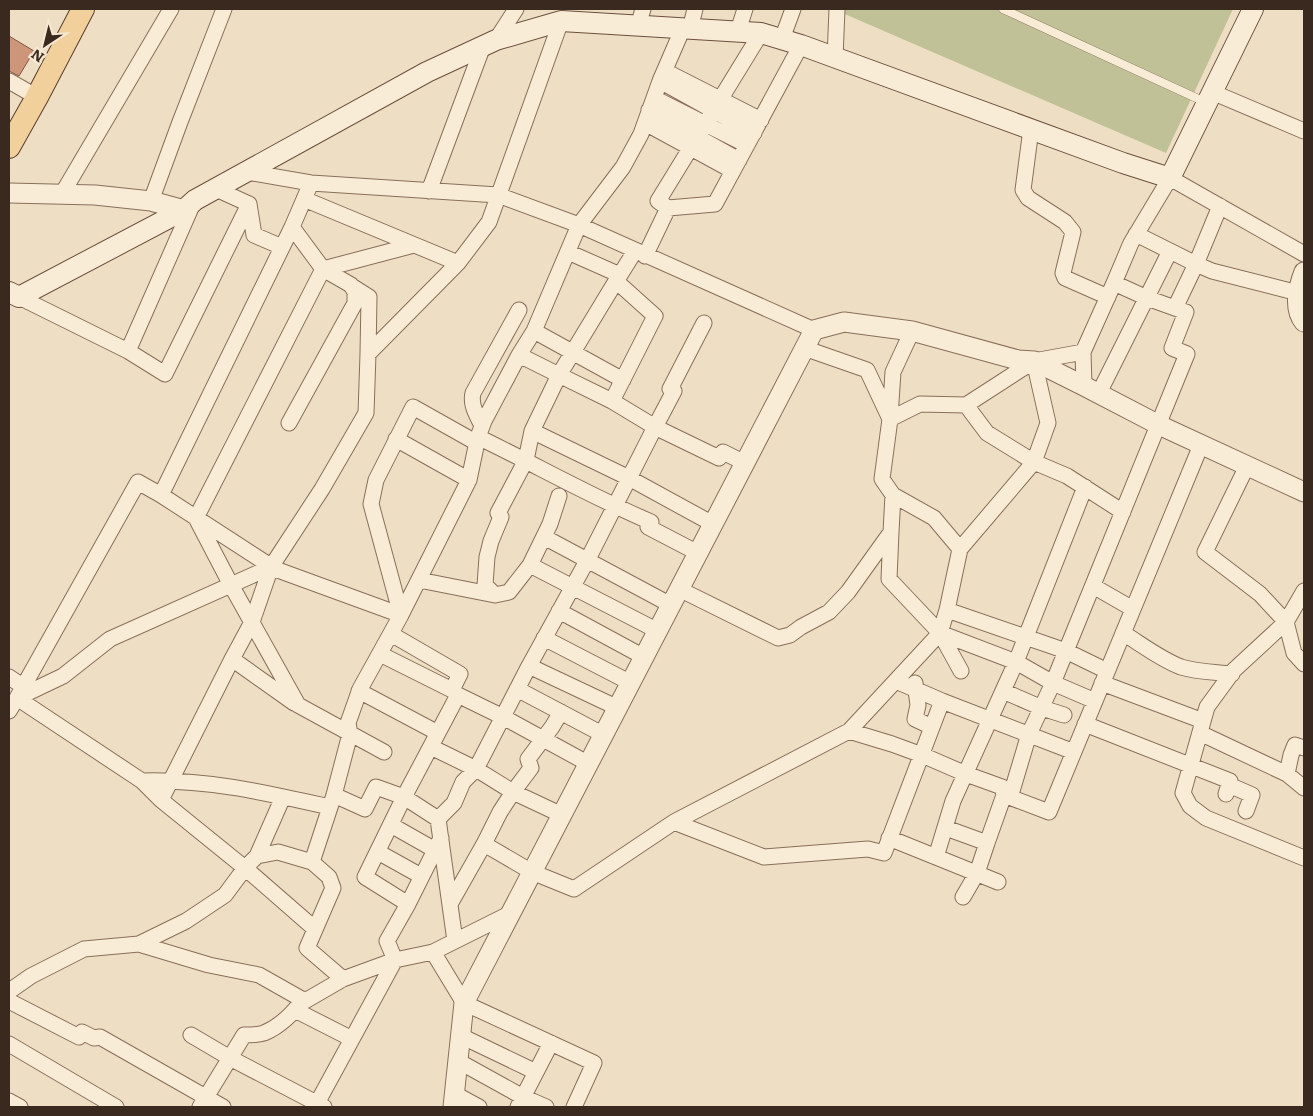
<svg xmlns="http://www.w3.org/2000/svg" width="1313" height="1116" viewBox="0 0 1313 1116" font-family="Literata,serif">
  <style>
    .cemetery { fill: #c0c197 }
    .building { fill: #cd9579; stroke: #885640 }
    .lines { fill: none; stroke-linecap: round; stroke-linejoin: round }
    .service-casing { stroke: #896f5a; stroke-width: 9 }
    .minor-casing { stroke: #896f5a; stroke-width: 17 }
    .tertiary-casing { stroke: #896f5a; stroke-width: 21 }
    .secondary-casing { stroke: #6b503d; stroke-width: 22 }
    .primary-casing { stroke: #573e2e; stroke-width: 24 }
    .service { stroke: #f9ecd7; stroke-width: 8 }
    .minor { stroke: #f9ecd7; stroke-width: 15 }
    .tertiary { stroke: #f9ecd7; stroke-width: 19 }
    .secondary { stroke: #f9ecd7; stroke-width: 20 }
    .primary { stroke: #f2d09b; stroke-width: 22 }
  </style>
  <rect width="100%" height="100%" fill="#eedec4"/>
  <path class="cemetery" d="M841,9H1233L1166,153L840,12Z"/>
  <path class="building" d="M9,36L34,51L19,76L9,71Z"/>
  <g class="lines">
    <defs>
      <path id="service" d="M1003,9L1205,102"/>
      <path id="minor" d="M638,26L643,9
        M690,29L695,9
        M738,31L745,9
        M782,39L793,9
        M496,40L516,9
        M835,58L837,9
        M665,71L761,120
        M9,81L37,97
        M660,81L754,133
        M1212,92L1304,131
        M654,98L747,145
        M649,110L739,160
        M645,123L733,171
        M1031,129L1023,190L1028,198L1065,222L1073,232L1063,273L1065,278L1108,297
        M247,172L311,183L498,195L579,225L814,330
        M429,191L483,46
        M62,194L171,9
        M304,199L458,263L489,222L561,21
        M151,201L180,122L224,9
        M249,204L254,235L282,247
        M668,208L715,204L801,45
        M292,227L323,269L196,518L231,585L298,705L384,752
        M1136,234L1196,264L1212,271L1298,293
        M645,256L668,208L658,201L761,33
        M323,269L414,245
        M620,275L635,251
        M350,285L369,297L368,354
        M19,297L128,351L194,201
        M1175,308L1196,264L1220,206
        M704,323L670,389L674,391L655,427L719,458L723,452L745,463
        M534,331L623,380
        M804,348L867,370L890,419
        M128,351L165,374L249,204L216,189
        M1083,352L1084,386
        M519,355L559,375L612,401
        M1099,393L1170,251
        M966,405L987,433L1034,462L1067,476L1123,512
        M890,417L893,372L912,331
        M289,423L355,303V292L351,285L323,269
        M482,426C477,415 470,405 473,393L519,310
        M532,431L629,478L713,524
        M478,437C536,465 592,497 651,522L648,527L698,553
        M396,439L469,480
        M1247,466L1205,552L1260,594L1286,622L1294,653L1304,664
        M161,495L275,569L401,615
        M559,496L550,524L530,565L509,592L495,595L485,585L487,557L491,541L501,517L498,513L526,460L532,431L559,375L616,281
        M891,532L889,579L940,633L961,671
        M544,537L671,605
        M960,549L934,518L893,495L882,479L890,419L920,404L966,405L1034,361L1083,352L1114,283L1131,243L1170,178L1304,254
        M530,565L658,631
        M419,580L495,595
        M1093,586L1133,609
        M679,589L778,638L790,635L801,627L829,612L848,592L891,532L893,495
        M1304,591L1286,622L1234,670L1207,707L1183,793L1190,806L1206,818L1304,858
        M947,610L1066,651L1107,671
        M559,611L644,657
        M401,615L371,504L376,480L413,407L477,443
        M940,633L1016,662L1053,683L1095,701
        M1123,633C1141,644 1160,659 1181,667C1197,672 1215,672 1232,674
        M391,634L460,674L452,690L458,695L404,797L365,877L408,904
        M544,638L631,683
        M380,654L452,690
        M232,659L294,703
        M529,666L618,708
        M9,677L24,687
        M915,683L918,705L915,719L932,727
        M1102,683L1203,721
        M517,689L604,735
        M359,691L438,733
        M1003,691L1042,708L1064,715
        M458,695L503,717L589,764
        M17,698L142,781L161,800L245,868L315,929
        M17,698L63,676L110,639L271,567
        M942,701L1074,752
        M9,711L17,698L138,482L161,495L292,227L311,183
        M1085,724L1230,781L1226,794
        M849,731L892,744L922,755L966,774L1002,787L1004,795L1012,791L1029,734L1053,683L1066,651L1187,354L1172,348L1186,312L1147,298L1114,283
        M1200,733L1287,774L1304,788
        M431,747L476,769L513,792L562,815
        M1287,774L1291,755L1295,745L1304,748
        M142,781C207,779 267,793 330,807
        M1229,785L1252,795L1246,811
        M334,795L312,862L329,877L333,888L307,948L343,979
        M161,800L232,659L252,622L271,567L322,489L366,413L368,354L458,263
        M438,819L454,803L463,782L476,769L529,666L588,559L655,427L612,401L655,316L616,281L620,275L568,252
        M674,822L764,857L868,849L884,853L942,701L896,681
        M391,825L435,850
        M946,828L987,843L1004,795L1049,812L1201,445
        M889,838L998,882
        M484,844L532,872L574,889L674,822L849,731L940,633L947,610L960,549L1034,462L1048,423L1034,361
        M378,852L421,876
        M257,856L283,797
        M936,857L953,801L1016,662L1085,487
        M963,897L977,873L987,843
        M450,904L484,844L500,812L513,792L531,768L528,759L552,727L561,712
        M511,913L433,952L464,1003L594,1063L574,1107
        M455,941L438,819L404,797L376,787L365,809L334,795L350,734L348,723L360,689L401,615L469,480L478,437L484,421L519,355L534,331L579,225L623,167L641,134L660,81L683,28
        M139,944L186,921L225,895L245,868L257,856L278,852L312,862
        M11,990L31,976L84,949L139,944L209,965L259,975L305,1001L343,979L395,960L433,952
        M9,1001L79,1037L82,1032L94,1038L100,1037L223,1107
        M295,1010L352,1039
        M191,1035L230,1058L324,1107
        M461,1036L536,1072
        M9,1044L116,1107
        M458,1061L523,1097L546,1107
        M455,1094L479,1107
        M9,1101L20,1107
        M200,1107L244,1035C250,1035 258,1035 264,1033C279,1027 295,1012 303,999
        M315,1107L395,960L387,941L408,904L441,838
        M518,1107L551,1043"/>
      <path id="tertiary" d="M9,193L95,195L151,201L184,210
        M1304,272C1298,287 1293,309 1304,322
        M453,1107L464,1003L814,330L844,322L912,331L1018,360L1034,361L1084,386L1159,425L1304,492"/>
      <path id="secondary" d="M9,292L19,297L184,210L195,200L427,72L496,40L561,21L761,33L801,45L1123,163L1170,178L1253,9"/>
      <path id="primary" d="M9,147L37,97L83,9"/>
    </defs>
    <use href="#service" class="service-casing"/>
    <use href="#minor" class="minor-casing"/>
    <use href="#tertiary" class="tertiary-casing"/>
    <use href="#secondary" class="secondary-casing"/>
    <use href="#primary" class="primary-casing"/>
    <use href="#service" class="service"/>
    <use href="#minor" class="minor"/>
    <use href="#tertiary" class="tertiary"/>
    <use href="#secondary" class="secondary"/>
    <use href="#primary" class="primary"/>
  </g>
  <rect width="1313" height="1116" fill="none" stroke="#39291e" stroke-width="20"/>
  <g transform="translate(45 45) rotate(215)" stroke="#f6e9d3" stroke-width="4" paint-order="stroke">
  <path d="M0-4L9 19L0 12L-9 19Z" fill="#39291e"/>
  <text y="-8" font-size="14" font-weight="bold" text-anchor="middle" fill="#39291e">N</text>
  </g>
</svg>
